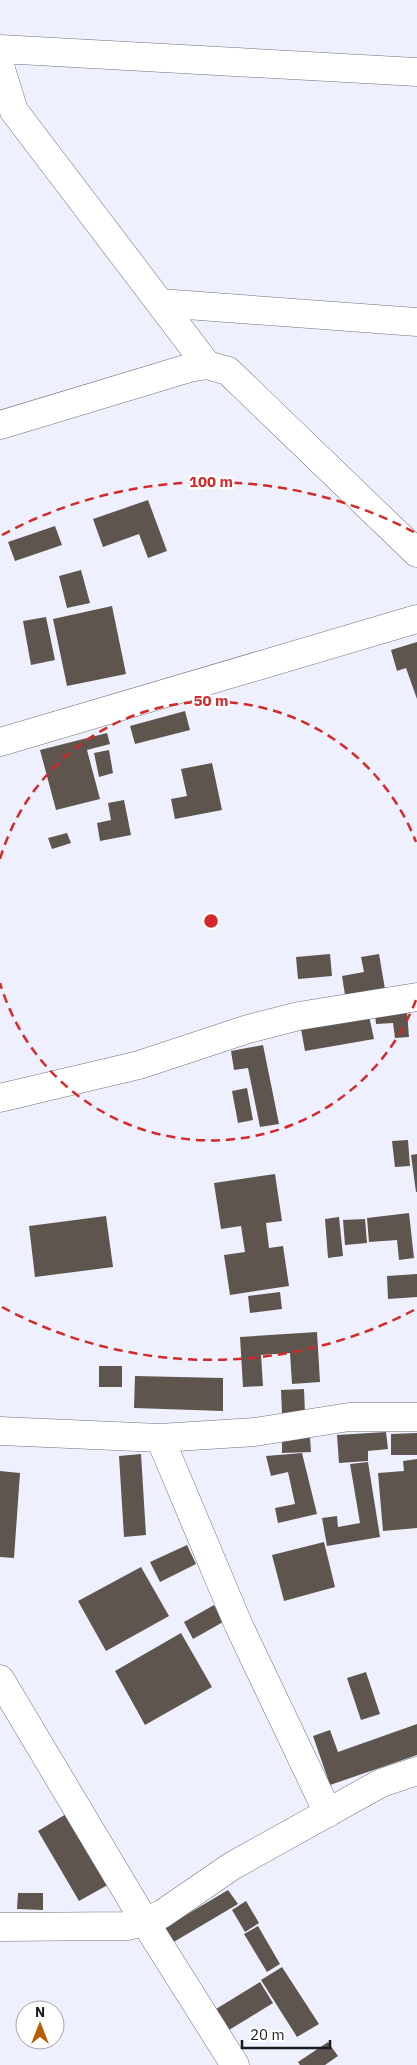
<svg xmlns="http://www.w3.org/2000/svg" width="417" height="2065" viewBox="0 0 417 2065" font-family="'IBM Plex Sans',sans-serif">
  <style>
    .building { fill: #5f554f }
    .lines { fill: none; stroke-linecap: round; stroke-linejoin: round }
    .minor-casing { stroke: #6f727c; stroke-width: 29 }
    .minor { stroke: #fff; stroke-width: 28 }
    .ring { fill: none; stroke: #d62828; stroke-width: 2.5; stroke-dasharray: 9 6 }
    .centre { fill: #d62828; stroke: #fff; stroke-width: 2.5 }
    .ring-label { font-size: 15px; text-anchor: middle; font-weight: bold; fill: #d62828; stroke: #fff; stroke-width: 5; stroke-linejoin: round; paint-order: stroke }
  </style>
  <rect width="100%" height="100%" fill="#eef1fd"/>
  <path class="building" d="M148,500L167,551L148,558L139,534L103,547L93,519Z
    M55,526L62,545L15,561L8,542Z
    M81,570L90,603L67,608L59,576Z
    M112,606L126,674L67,686L53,619Z
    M46,617L55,660L31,665L23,621Z
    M417,642V699L406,668L397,671L391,650Z
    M185,711L190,730L135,744L130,726Z
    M107,733L110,744L87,750L100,799L56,810L40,750Z
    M109,750L113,773L99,777L94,753Z
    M212,763L222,810L175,819L171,799L187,796L181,769Z
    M124,800L131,835L100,841L97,823L111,820L108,803Z
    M67,833L71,843L52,849L48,838Z
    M330,954L332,976L298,979L296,957Z
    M379,954L385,989L345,995L342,976L364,972L361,957Z
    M407,1011L409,1037L395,1038L393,1023L376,1024L375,1014Z
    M369,1016L374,1039L305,1051L301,1029Z
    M263,1045L279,1124L260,1127L248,1068L234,1070L231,1051Z
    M247,1088L253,1120L238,1123L232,1091Z
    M408,1140L410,1166L395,1167L392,1141Z
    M417,1154V1192H416L411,1155Z
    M275,1174L282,1221L266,1223L269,1248L283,1246L289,1286L230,1295L224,1255L245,1252L241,1226L221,1229L214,1183Z
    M409,1213L414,1258L399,1260L397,1240L369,1242L367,1218Z
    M106,1216L113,1267L35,1277L29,1226Z
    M339,1217L343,1256L328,1258L325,1219Z
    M365,1219L367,1243L345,1245L343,1220Z
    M417,1274V1297L388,1299L387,1276Z
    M280,1292L282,1309L250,1313L248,1296Z
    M317,1332L320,1382L292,1384L290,1353L261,1355L263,1386L243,1387L240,1337Z
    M99,1366H122V1387H99Z
    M135,1376L223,1378V1411L134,1408Z
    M304,1389L305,1414H282L281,1390Z
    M386,1432L388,1449L368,1451V1461L339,1463L337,1435Z
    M417,1433V1455H391V1434Z
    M310,1437L311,1452L282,1453V1438Z
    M302,1453L317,1514L278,1523L275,1508L295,1504L288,1472L271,1476L266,1456Z
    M141,1454L146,1535L124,1537L119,1456Z
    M417,1459V1528L383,1531L378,1473L404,1471L403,1461Z
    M368,1462L380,1537L327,1546L322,1518L337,1516L338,1527L360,1523L350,1464Z
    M0,1471L20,1473L14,1558L0,1557Z
    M324,1542L335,1587L284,1601L272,1555Z
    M187,1545L196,1564L160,1582L150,1562Z
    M141,1567L169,1616L106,1651L78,1601Z
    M214,1605L223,1622L193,1639L184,1622Z
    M181,1633L212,1687L145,1725L115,1671Z
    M366,1672L380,1714L361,1720L347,1678Z
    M417,1724V1755L330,1785L313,1736L330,1730L338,1752Z
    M71,1811L113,1882L79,1901L38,1831Z
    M228,1890L238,1904L172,1943L164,1928Z
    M18,1893H43V1910L17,1909Z
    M246,1901L259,1923L245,1932L232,1910Z
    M258,1926L280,1964L267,1972L244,1934Z
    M282,1967L319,2024L297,2037L261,1980Z
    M260,1982L273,2003L229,2030L216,2009Z
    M328,2042L338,2056L325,2065H300L298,2062Z"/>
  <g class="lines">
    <defs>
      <path id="minor" d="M0,49L417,72
        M0,66L14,111L207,365
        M160,303L417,322
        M0,425L189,368L207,365L228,371L417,553
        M0,742L417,619
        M0,1098L139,1065L248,1029L299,1016L417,997
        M0,1431L160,1438L255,1432L349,1417H417
        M160,1438L239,1626L328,1813
        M0,1679L145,1922L235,2065
        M0,1927L127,1926L145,1922L162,1914L232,1866L381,1783L417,1771"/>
    </defs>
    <use href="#minor" class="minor-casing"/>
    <use href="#minor" class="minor"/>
  </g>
  <g class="ring">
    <path d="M416 1000A220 220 0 0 1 0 983M0 859A220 220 0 0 1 416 842"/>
    <path d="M414 1310A439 439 0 0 1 2 1307M2 535A439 439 0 0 1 414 532"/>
  </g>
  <circle cx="211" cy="921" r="8" class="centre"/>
  <g class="ring-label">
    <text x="211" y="487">100 m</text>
    <text x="211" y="706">50 m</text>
  </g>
  <g transform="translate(40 2025)"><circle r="24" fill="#ffffff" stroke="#a3a4a5"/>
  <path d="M0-4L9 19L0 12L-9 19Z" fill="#b85d01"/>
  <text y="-8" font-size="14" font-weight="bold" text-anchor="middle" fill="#1a1b1f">N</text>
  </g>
  <path d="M242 2040v8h88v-8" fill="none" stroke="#1a1b1f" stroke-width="2.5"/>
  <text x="250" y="2040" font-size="15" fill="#1a1b1f" stroke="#ffffff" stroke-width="4" paint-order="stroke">20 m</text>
</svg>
